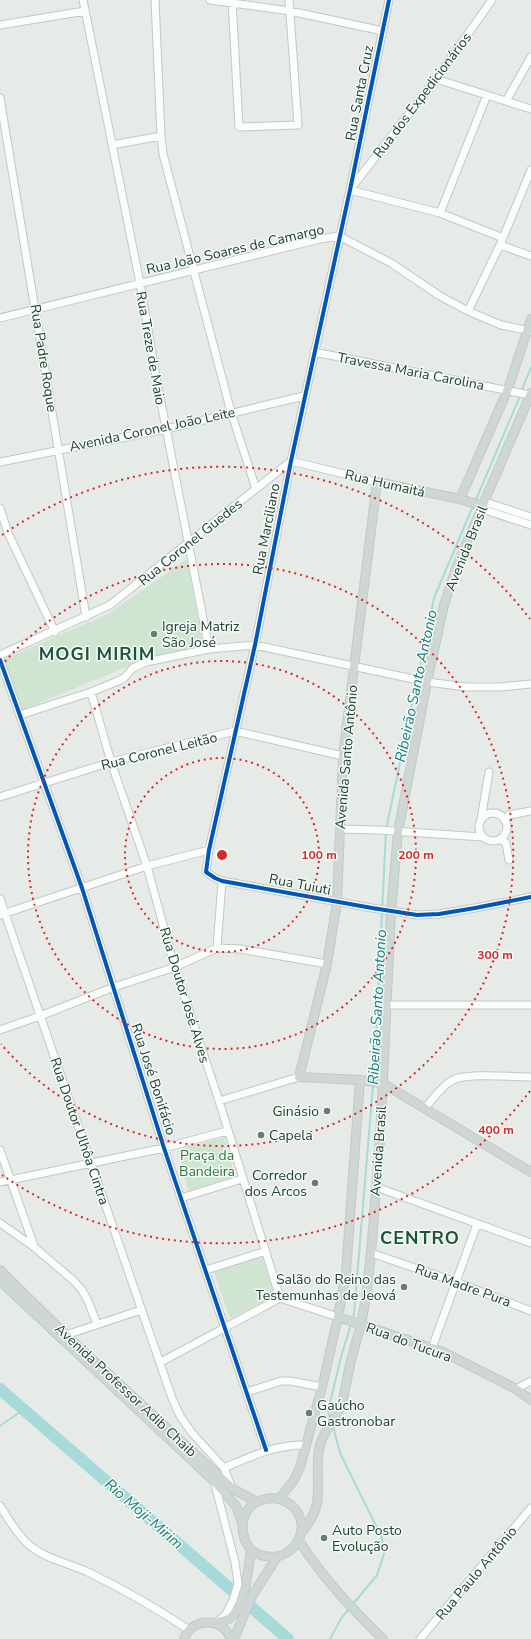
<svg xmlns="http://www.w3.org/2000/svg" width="531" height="1639" viewBox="0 0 531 1639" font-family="'Nunito Sans',sans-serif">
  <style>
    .green { fill: #cfe4d1 }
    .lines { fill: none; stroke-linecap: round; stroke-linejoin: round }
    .stream { stroke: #a6dbd9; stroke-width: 2 }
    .river { stroke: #a6dbd9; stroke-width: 12 }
    .minor-casing { stroke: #c3c8c5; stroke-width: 9 }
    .major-casing { stroke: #c2cac6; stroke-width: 10 }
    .minor { stroke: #fbfcfc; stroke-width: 7 }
    .major { stroke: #ced7d3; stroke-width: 8 }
    .cycleway-casing { stroke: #f4faf6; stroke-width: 6 }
    .cycleway { stroke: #0057b8; stroke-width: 4 }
    .ring { fill: none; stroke: #d62828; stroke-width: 2; stroke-dasharray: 2 4 }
    .poi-dot { fill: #677c72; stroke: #f4faf6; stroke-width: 1.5 }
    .labels { text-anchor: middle; stroke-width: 3; stroke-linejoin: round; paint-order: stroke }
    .street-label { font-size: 14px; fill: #224032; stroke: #f4faf6 }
    .poi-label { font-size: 14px; fill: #224032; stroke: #f4faf6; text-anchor: start }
    .park-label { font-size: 14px; fill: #2b783a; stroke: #f4faf6 }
    .water-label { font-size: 15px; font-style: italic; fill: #1a7e7c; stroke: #f4faf6 }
    .district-label { font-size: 18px; font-weight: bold; letter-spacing: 1px; fill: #1d533c; stroke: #f4faf6 }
    .centre { fill: #d62828; stroke: #f4faf6; stroke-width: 2 }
    .ring-label { font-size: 12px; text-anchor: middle; font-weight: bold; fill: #d62828; stroke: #f4faf6; stroke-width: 3; stroke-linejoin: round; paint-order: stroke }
  </style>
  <rect width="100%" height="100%" fill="#e6ebe8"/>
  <path class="green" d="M187,559L203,646L134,664L22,710L4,659L108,614Z
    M224,1137L235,1176L188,1191L178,1150Z
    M262,1257L275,1296L230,1318L214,1272Z"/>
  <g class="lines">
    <path class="stream" d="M521,392L531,367
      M475,502L520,396
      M374,1081L386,830L434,598L473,506
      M353,1320L354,1314L373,1085
      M331,1420L328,1411L341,1357L351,1324
      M0,1426L23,1410
      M333,1426L340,1453L382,1538L384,1554L377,1575L353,1604
      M330,1639L342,1617L350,1608"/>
    <path class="river" d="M0,1389L288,1639"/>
    <defs>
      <path id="minor" d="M83,0L140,283L157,382L209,649
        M155,0L161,136L163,154L231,412L256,489
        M210,0L290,11L383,31
        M232,0L239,127L298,125L289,0
        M389,0L350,190L291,461L255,645L209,850L206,872L215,878L222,881L372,908L417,915L439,914L475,908L531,897
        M0,25L85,11
        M436,79L531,109
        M0,98L86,617
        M506,101L531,57
        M112,145L161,136
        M352,187L436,79L492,0
        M350,190L440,213L503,238
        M440,213L487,95
        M500,245L531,256
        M468,311L500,245L531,170
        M0,318L320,239L339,236L391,263L440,296L468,311L501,325L531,331
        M314,352L530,395
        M0,462L166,429L304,396
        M485,502L531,517
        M0,508L8,533L55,632
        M482,509L531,525
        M0,655L110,605L291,461L377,482
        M0,660L82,888L164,1148L266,1450
        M91,692L111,762L147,866L174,965L219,1101L280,1298
        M20,715L91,692L118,681L124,678L133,668L146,662L209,649L255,645L427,682L467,687H500L531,684
        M0,797L111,762L235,731L343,756
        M479 827a14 14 0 1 1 28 0a14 14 0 1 1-28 0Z
        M481,819L489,772
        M504,819L509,815L531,811
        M339,829L378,830L482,837
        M500,839L506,843L509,860
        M0,899L172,1398L180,1416L192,1433L224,1468L232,1488
        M0,915L147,866L209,850
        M217,948L222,881
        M388,1005H531
        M0,1030L40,1016L114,987L175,967L217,948L240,949L327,964
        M219,1101L299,1077
        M425,1108C433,1099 441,1087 451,1081C465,1072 513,1077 531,1077
        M0,1150L34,1246
        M0,1182L164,1148L227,1131
        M376,1187L531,1243
        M181,1198L242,1179
        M0,1223L34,1247L73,1280L82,1290L88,1301L97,1324
        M371,1253L456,1282L531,1311
        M206,1270L266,1251
        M280,1298L338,1317
        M66,1335L141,1310
        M432,1348L477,1224
        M161,1362L280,1298
        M516,1389L531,1381
        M247,1392L281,1381H290L322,1387
        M224,1468C252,1456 274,1445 305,1445
        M214,1481L235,1562L238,1584L233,1600L226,1614L216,1623
        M0,1506C9,1519 17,1535 29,1545C46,1559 68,1563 88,1572C123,1589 156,1608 189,1630
        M420,1639L531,1508"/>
      <path id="major" d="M460,499L508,389L531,319
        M482,509L479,505L460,499L377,482L343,756L337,902L327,964L299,1077L360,1080L382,1083L531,1172
        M0,1270L66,1335L233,1489L257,1502
        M0,1281L214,1481L236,1506L242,1523
        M338,1317L441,1351L516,1389L531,1400
        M279,1499L294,1480L300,1467L322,1387L338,1317L346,1272L360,1080
        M301,1533C308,1524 315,1515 317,1503C320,1484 315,1464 320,1445C324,1430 336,1418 342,1404L351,1360L361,1325L366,1297L371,1253L380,1140L391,912L398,832L427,682L444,605L457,565L531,393
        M299,1541C324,1579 350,1607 383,1639
        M215,1623C220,1621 226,1621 230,1618C246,1607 248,1568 251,1550C237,1532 240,1505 265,1499C274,1497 283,1499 291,1505C319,1529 287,1574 251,1550
        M184,1639C191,1617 223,1617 231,1639
        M234,1639L252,1596L277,1557"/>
    </defs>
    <use href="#minor" class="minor-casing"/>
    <use href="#major" class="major-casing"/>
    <use href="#minor" class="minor"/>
    <use href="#major" class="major"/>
    <defs>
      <path id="cycleway" d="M389,0L350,190L291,461L255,645L209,850L206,872L215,878L222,881L372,908L417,915L439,914L475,908L531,897
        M0,660L82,888L164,1148L266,1450"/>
    </defs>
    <use href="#cycleway" class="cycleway-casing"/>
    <use href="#cycleway" class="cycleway"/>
  </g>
  <g class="ring">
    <circle cx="222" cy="855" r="97"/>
    <circle cx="222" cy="855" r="194"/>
    <path d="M1 666A291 291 0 1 1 1 1044"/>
    <path d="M530 1091A388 388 0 0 1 2 1175M2 535A388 388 0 0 1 530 619"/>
  </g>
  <g class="poi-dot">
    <circle cx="154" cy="634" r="4"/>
    <circle cx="327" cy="1111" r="4"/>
    <circle cx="261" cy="1135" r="4"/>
    <circle cx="315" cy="1183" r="4"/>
    <circle cx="404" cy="1287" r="4"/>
    <circle cx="309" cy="1413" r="4"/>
    <circle cx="324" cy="1538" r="4"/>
  </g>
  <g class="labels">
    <g class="street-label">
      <text transform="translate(359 93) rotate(-79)" y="5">Rua Santa Cruz</text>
      <text transform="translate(422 95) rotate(-53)" y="5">Rua dos Expedicionários</text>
      <text transform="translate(235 249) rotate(-13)" y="5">Rua João Soares de Camargo</text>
      <text transform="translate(151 348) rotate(80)" y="5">Rua Treze de Maio</text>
      <text transform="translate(44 358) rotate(81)" y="5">Rua Padre Roque</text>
      <text transform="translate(411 371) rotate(11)" y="5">Travessa Maria Carolina</text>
      <text transform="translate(152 429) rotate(-12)" y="5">Avenida Coronel João Leite</text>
      <text transform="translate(385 483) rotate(13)" y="5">Rua Humaitá</text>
      <text transform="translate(266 529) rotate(-79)" y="5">Rua Marciliano</text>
      <text transform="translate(190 542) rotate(-39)" y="5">Rua Coronel Guedes</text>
      <text transform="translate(466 548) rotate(-68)" y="5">Avenida Brasil</text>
      <text transform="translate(159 751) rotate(-14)" y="5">Rua Coronel Leitão</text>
      <text transform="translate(346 757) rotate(-85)" y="5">Avenida Santo Antônio</text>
      <text transform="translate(300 884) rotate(11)" y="5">Rua Tuiuti</text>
      <text transform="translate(185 995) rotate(73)" y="5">Rua Doutor José Alves</text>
      <text transform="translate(154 1079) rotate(72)" y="5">Rua José Bonifácio</text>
      <text transform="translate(80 1131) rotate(71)" y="5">Rua Doutor Ulhôa Cintra</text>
      <text transform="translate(378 1151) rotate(-86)" y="5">Avenida Brasil</text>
      <text transform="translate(463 1285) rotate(20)" y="5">Rua Madre Pura</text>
      <text transform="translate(409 1342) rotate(20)" y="5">Rua do Tucura</text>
      <text transform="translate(126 1390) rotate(43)" y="5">Avenida Professor Adib Chaib</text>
      <text transform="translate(476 1573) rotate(-50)" y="5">Rua Paulo Antônio</text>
    </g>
    <g class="poi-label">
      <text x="162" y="631">Igreja Matriz<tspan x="162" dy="16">São José</tspan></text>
      <text x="319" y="1116" text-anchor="end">Ginásio</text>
      <text x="269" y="1140">Capela</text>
      <text x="307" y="1180" text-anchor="end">Corredor<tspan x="307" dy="16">dos Arcos</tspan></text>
      <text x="396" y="1284" text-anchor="end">Salão do Reino das<tspan x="396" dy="16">Testemunhas de Jeová</tspan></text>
      <text x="317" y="1410">Gaúcho<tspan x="317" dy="16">Gastronobar</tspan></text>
      <text x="332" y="1535">Auto Posto<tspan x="332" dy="16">Evolução</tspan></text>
    </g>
    <g class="park-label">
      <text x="207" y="1160">Praça da<tspan x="207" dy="16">Bandeira</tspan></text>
    </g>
    <g class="water-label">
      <text transform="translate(416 686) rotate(-78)" y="5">Ribeirão Santo Antonio</text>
      <text transform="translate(377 1007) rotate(-87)" y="5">Ribeirão Santo Antonio</text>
      <text transform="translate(144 1514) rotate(41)" y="5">Rio Moji-Mirim</text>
    </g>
    <g class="district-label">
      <text x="97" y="660">MOGI MIRIM</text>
      <text x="420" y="1244">CENTRO</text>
    </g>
  </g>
  <circle cx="222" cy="855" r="6" class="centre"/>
  <g class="ring-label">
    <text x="319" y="859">100 m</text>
    <text x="416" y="859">200 m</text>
    <text x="495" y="959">300 m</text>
    <text x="496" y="1134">400 m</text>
  </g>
</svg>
